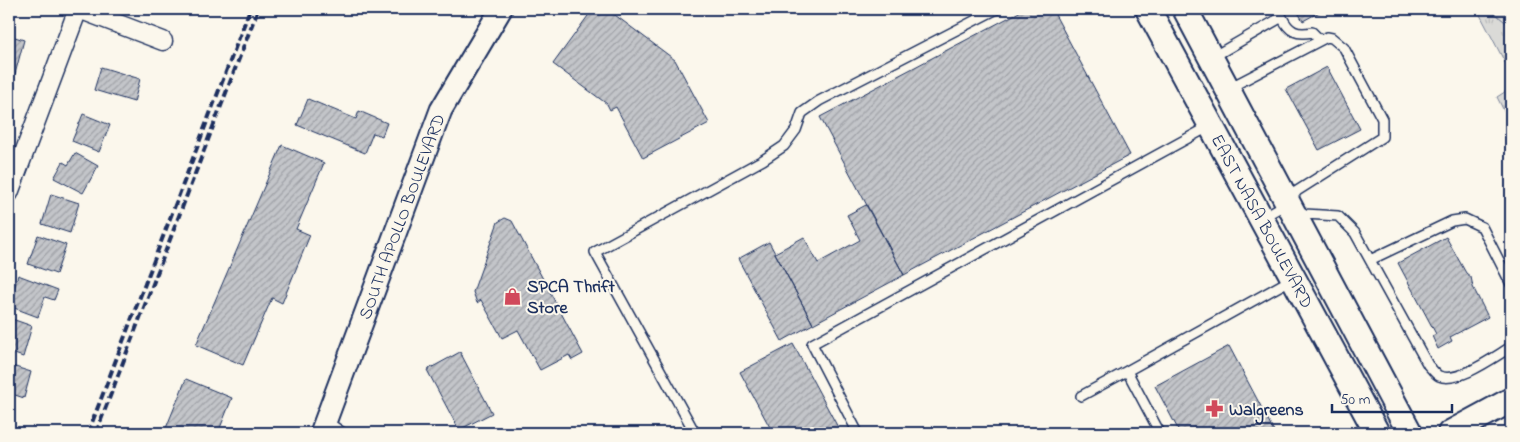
<svg xmlns="http://www.w3.org/2000/svg" width="1520" height="442" viewBox="0 0 1520 442" font-family="'Indie Flower',sans-serif">
  <style>
    .grass { fill: url(#grass-tufts); stroke: #7a849a }
    .pitch { fill: #dadad7; stroke: #7a849a }
    .building { fill: url(#building-hatch); stroke: #1b2f5e }
    .lines { fill: none; stroke-linecap: round; stroke-linejoin: round }
    .service-casing { stroke: #1b2f5e; stroke-width: 12 }
    .minor-casing { stroke: #1b2f5e; stroke-width: 21 }
    .tertiary-casing { stroke: #1b2f5e; stroke-width: 25 }
    .secondary-casing { stroke: #1b2f5e; stroke-width: 28 }
    .service { stroke: #fbf7ec; stroke-width: 9 }
    .minor { stroke: #fbf7ec; stroke-width: 18 }
    .tertiary { stroke: #fbf7ec; stroke-width: 21 }
    .secondary { stroke: #fbf7ec; stroke-width: 24 }
    .rail { stroke: #1b2f5e; stroke-width: 4; stroke-dasharray: 8 4; stroke-linecap: butt }
    .labels { text-anchor: middle; stroke-width: 4; stroke-linejoin: round; paint-order: stroke }
    .street-label { font-size: 18px; fill: #1b2f5e; stroke: #fbf7ec }
    .poi-label { font-size: 18px; font-weight: bold; fill: #1b2f5e; stroke: #fbf7ec; text-anchor: start }
  </style>
  <defs>
    <pattern id="grass-tufts" width="24" height="20" patternUnits="userSpaceOnUse" patternTransform="scale(1.25)"><rect width="24" height="20" fill="#dadad7"/><path d="M3 7l-1-3M5 7V3M7 7l1-3M15 17l-1-3M17 17v-4M19 17l1-3" fill="none" stroke="#babbbb"/></pattern>
    <pattern id="building-hatch" width="6" height="6" patternUnits="userSpaceOnUse" patternTransform="scale(1.25)"><rect width="6" height="6" fill="#c3c5c9"/><path d="M-1 1l2-2M0 6l6-6M5 7l2-2" fill="none" stroke="#9ea0a6"/></pattern>
  </defs>
  <rect width="100%" height="100%" fill="#fbf7ec"/>
  <filter id="ink" filterUnits="userSpaceOnUse"><feTurbulence type="fractalNoise" baseFrequency=".02" numOctaves="2"/><feDisplacementMap in="SourceGraphic" scale="10" xChannelSelector="R" yChannelSelector="G"/><feConvolveMatrix kernelMatrix="1 2 1 2 8 2 1 2 1" color-interpolation-filters="sRGB"/></filter>
  <g filter="url(#ink)">
    <path class="grass" d="M1477,9H1490L1511,27V74Z
      M1511,88V125L1497,97Z"/>
    <path class="pitch" d="M1490,9H1511V27Z"/>
    <path class="building" d="M593,9H607L675,60L709,123L643,158L616,107L610,110L607,104L553,64Z
      M1025,9H1052L1130,155L904,275L820,117Z
      M1296,9H1325L1303,21Z
      M9,35L24,40L15,74L9,72Z
      M101,67L140,79L134,102L94,90Z
      M1327,67L1360,129L1319,150L1286,89Z
      M308,99L356,119L359,111L387,123L382,136L373,133L365,153L297,125Z
      M83,114L110,125L99,152L72,141Z
      M282,145L324,163L296,229L310,235L282,303L272,298L243,365L196,345Z
      M75,153L98,166L83,193L54,178L63,162L68,165Z
      M51,194L79,203L70,233L42,224Z
      M866,205L904,275L813,324L775,253L804,237L818,263L860,240L847,215Z
      M505,218L512,221L583,354L572,360L569,355L540,370L518,330L502,338L481,300L477,303L473,292L498,222Z
      M38,235L66,245L56,274L28,264Z
      M1446,237L1466,273L1471,277L1473,287L1488,317L1450,337L1452,341L1438,349L1432,336L1436,334L1398,263Z
      M769,242L813,324L782,341L738,259Z
      M18,275L58,290L54,300L45,297L38,317L9,306Z
      M9,318L32,326L23,357L9,352L11,344L9,343Z
      M793,344L841,433H773L740,372Z
      M1229,346L1275,433H1180L1155,386Z
      M460,352L492,413L459,430L427,370Z
      M9,365L31,372L24,398L9,393Z
      M186,379L232,398L218,433H164Z"/>
    <g class="lines">
      <defs>
        <path id="service" d="M1282,17C1289,32 1297,35 1312,32L1320,40
          M1211,58L1282,17L1278,9
          M1227,89L1327,37L1332,38L1344,48L1382,119V137L1297,191L1288,203L1263,217
          M1296,209L1305,214L1338,216L1355,233L1428,365C1431,368 1435,374 1439,376C1458,384 1494,357 1511,347
          M1370,260L1452,221L1465,219L1482,227L1511,284
          M1081,396L1127,371
          M326,421L343,433
          M695,433L595,252L763,160L784,146L796,130L802,113L819,101L997,9
          M858,433L812,344L1210,126
          M1160,433L1127,371L1292,279"/>
        <path id="minor" d="M79,9L163,41
          M9,193L78,9"/>
        <g id="tertiary">
          <path id="s1" d="M321,433L441,110L501,9"/>
        </g>
        <g id="secondary">
          <path id="s2" d="M1148,9L1377,433"/>
          <path d="M1185,9L1410,433"/>
          <path d="M1450,433L1511,400"/>
        </g>
      </defs>
      <use href="#service" class="service-casing"/>
      <use href="#minor" class="minor-casing"/>
      <use href="#tertiary" class="tertiary-casing"/>
      <use href="#secondary" class="secondary-casing"/>
      <use href="#service" class="service"/>
      <use href="#minor" class="minor"/>
      <use href="#tertiary" class="tertiary"/>
      <use href="#secondary" class="secondary"/>
      <path class="rail" d="M88,433L250,9
        M96,433L258,9"/>
    </g>
  </g>
  <defs>
    <symbol id="shop-bare" viewBox="-9 -9 18 18"><path d="M-5-2.5h2.3a2.7 3.5 0 0 1 5.4 0H5L5.5 6h-11ZM-1.5-2.5h3a1.5 2.3 0 0 0-3 0Z" fill="#d1495b" stroke="#fbf7ec" stroke-width="2.5" paint-order="stroke"/></symbol>
    <symbol id="pharmacy-bare" viewBox="-9 -9 18 18"><path d="M-2-6h4v4h4v4h-4v4h-4v-4h-4v-4h4Z" fill="#d1495b" stroke="#fbf7ec" stroke-width="2.5" paint-order="stroke"/></symbol>
  </defs>
  <g fill-rule="evenodd">
    <use href="#shop-bare" x="500" y="284" width="25" height="25"/>
    <use href="#pharmacy-bare" x="1202" y="396" width="25" height="25"/>
  </g>
  <g class="labels">
    <g class="street-label">
      <text dy="6" stroke="none"><textPath href="#s1" startOffset="231">SOUTH APOLLO BOULEVARD</textPath></text>
      <text dy="6" stroke="none"><textPath href="#s2" startOffset="241">EAST NASA BOULEVARD</textPath></text>
    </g>
    <g class="poi-label">
      <text x="527" y="292">SPCA Thrift<tspan x="527" dy="21">Store</tspan></text>
      <text x="1229" y="415">Walgreens</text>
    </g>
  </g>
  <rect width="1520" height="442" fill="none" stroke="#fbf7ec" stroke-width="30"/>
  <rect x="15" y="15" width="1490" height="412" fill="none" stroke="#1b2f5e" stroke-width="2" filter="url(#ink)"/>
  <path d="M1332 404v8h120v-8" fill="none" stroke="#1b2f5e" stroke-width="2.5"/>
  <text x="1340" y="404" font-size="15" fill="#1b2f5e" stroke="#fbf7ec" stroke-width="4" paint-order="stroke">50 m</text>
</svg>
